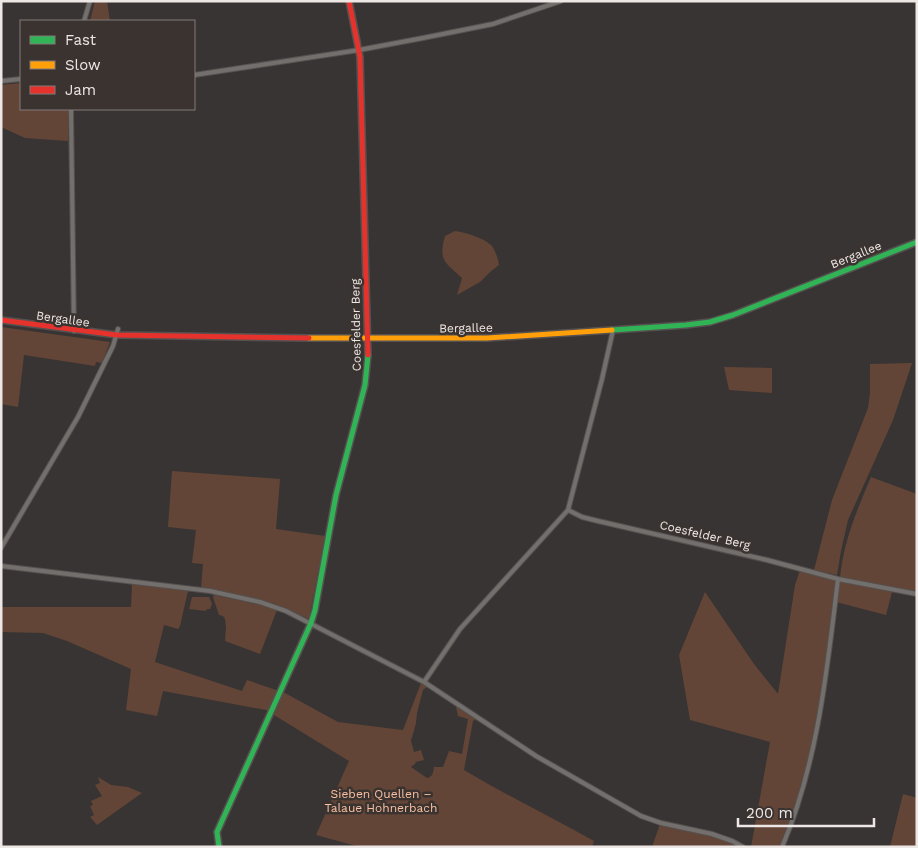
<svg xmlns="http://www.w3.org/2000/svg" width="918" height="848" viewBox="0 0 918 848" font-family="'Work Sans',sans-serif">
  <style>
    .green { fill: #624536 }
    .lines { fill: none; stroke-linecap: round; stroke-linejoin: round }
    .street-casing { stroke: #555150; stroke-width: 6 }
    .fast-casing { stroke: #555150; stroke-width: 8 }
    .slow-casing { stroke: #555150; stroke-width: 8 }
    .jam-casing { stroke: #555150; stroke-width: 8 }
    .street { stroke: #726f6d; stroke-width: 4 }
    .fast { stroke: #30b455; stroke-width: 5 }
    .slow { stroke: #ff9f0a; stroke-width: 5 }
    .jam { stroke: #e5322d; stroke-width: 5 }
    .labels { text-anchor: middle; stroke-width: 5; stroke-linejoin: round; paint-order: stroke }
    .street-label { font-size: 12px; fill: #ede8e6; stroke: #3b3330 }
    .park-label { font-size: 12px; fill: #fac0a1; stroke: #3b3330 }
  </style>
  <rect width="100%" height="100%" fill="#383433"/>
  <path class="green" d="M95,1H107L110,21H90Z
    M21,83V109H68V141L25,138L1,127V85Z
    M455,231C465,232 486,239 492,246C496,252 498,259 499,265L490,272L480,282L457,295L462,278C445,262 438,261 445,236Z
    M1,327L110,342L102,363L96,362L95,366L24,355L18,407L1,404Z
    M912,363L893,420L848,520L841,551L837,575L814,570L832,500L868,408L870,393V364Z
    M724,367L772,368V393L729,390Z
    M172,471L280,479L276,529L325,536L309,619L272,603L201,589L203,564L192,563L196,530L168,527Z
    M871,477L917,494V592L840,577C844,540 857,510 871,477Z
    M800,570L837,580C825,667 819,767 780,847H751L770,742L690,720L679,655L705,592L754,664L778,694L795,585Z
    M840,581L892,592L886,615L836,602Z
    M132,583L188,591L180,626L178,629L164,625L155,662L242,691L247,680L285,693L338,722L403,730L421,683L427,687L423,690L417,713L416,723L411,741L414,752L421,750L424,760L415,762L416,763L411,767L427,778C433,777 433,772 434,767H443L449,751L462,754L468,719L458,716L456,707H457L476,719L473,721L464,770C506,795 551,817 594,841L592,847H360L316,835L349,761L274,715L256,752L272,714L266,710L163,691L157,716L126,710L131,669L67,641L43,633L1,632V607H131Z
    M214,595L270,607L277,610L260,654L225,641L226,627L225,619L223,616L219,615L213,597Z
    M192,597H209L212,604L210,609H207L206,611L189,609Z
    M98,777L111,785L128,787L142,793L97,825L90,817L94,815L90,806L93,805L91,801L102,796L95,785L100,783Z
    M903,794L917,798V847H890Z
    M660,824C686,829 716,833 739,847H652Z"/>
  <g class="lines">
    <defs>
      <path id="street" d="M84,21L90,1
        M194,75L359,50L423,38L493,24L561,1
        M1,81L21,79
        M71,109L74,331
        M568,510L582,517L598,521L767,560L838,579
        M1,548L78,417L113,346L118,329
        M1,566L210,591L260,602L286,611L424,682L536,756L641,816L661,823L712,834L732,841L743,847
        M424,682L460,629L568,510L602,379L613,330
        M782,847C818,763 827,669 838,579L917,594"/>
      <path id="fast" d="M612,330L686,325L710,322L733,315L917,242
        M219,847L217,832L311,623L315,610L336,495L365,385L368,355"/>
      <path id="slow" d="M309,338H487L612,330"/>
      <path id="jam" d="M349,1L360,57L368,355
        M1,320L117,335L309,338"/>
    </defs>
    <use href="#street" class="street-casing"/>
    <use href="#fast" class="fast-casing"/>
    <use href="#slow" class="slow-casing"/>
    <use href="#jam" class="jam-casing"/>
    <use href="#street" class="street"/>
    <use href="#fast" class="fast"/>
    <use href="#slow" class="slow"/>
    <use href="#jam" class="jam"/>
  </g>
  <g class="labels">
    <g class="street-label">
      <text transform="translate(856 255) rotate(-22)" y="4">Bergallee</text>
      <text transform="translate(63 319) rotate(8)" y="4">Bergallee</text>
      <text transform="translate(356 325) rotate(-91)" y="4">Coesfelder Berg</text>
      <text transform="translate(466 328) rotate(-1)" y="4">Bergallee</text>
      <text transform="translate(705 535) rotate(13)" y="4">Coesfelder Berg</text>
    </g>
    <g class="park-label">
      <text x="381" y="798">Sieben Quellen –<tspan x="381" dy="14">Talaue Hohnerbach</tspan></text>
    </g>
  </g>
  <rect width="918" height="848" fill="none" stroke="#ede8e6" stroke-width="5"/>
  <rect x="20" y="20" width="175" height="90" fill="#3b3330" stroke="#827b79"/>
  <rect x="30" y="36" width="25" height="8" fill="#30b455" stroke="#827b79"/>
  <text x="65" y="45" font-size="15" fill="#ede8e6">Fast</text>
  <rect x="30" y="61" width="25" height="8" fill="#ff9f0a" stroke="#827b79"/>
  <text x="65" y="70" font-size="15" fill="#ede8e6">Slow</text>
  <rect x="30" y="86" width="25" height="8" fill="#e5322d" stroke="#827b79"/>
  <text x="65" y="95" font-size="15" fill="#ede8e6">Jam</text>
  <path d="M738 818v8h136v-8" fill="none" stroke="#ede8e6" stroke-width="2.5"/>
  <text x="746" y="818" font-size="15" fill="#ede8e6" stroke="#3b3330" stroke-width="4" paint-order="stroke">200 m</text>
</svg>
